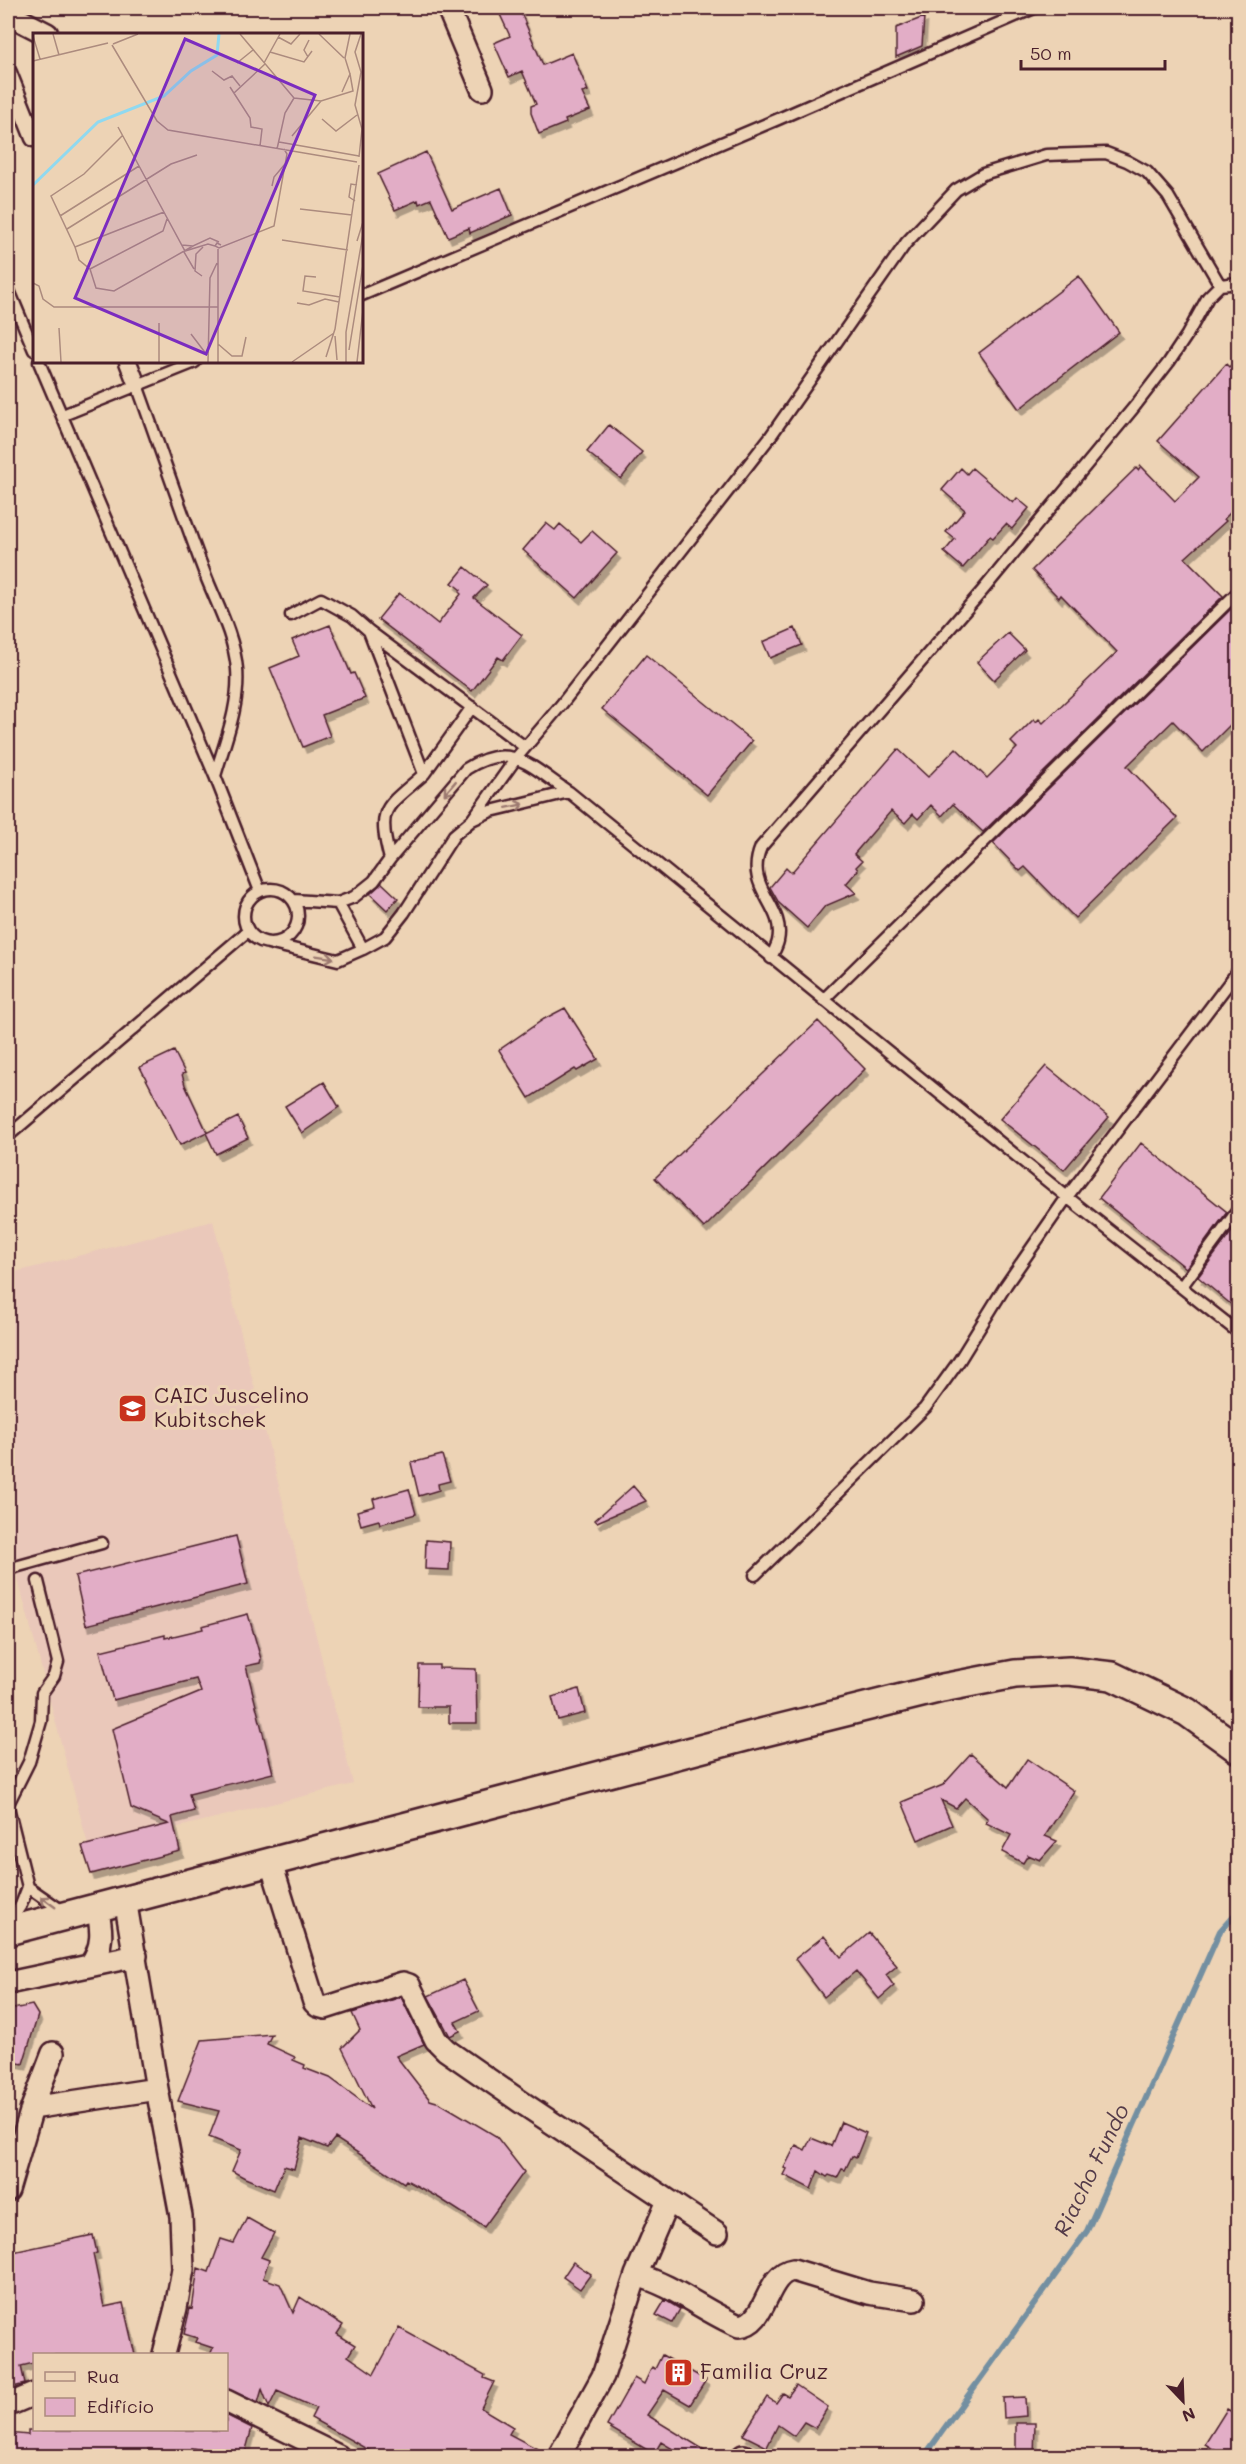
<svg xmlns="http://www.w3.org/2000/svg" width="1246" height="2464" viewBox="0 0 1246 2464" font-family="Mali,sans-serif">
  <style>
    .built { fill: #eac8ba }
    .lines { fill: none; stroke-linecap: round; stroke-linejoin: round }
    .stream { stroke: #738fa1; stroke-width: 6 }
    .building { fill: #e2adc6; stroke: #4a1f2b; stroke-width: 1.5; filter: url(#shadow) }
    .service-casing { stroke: #4a1f2b; stroke-width: 15 }
    .pedestrian-casing { stroke: #4a1f2b; stroke-width: 21 }
    .minor-casing { stroke: #4a1f2b; stroke-width: 26 }
    .tertiary-casing { stroke: #4a1f2b; stroke-width: 32 }
    .service { stroke: #edd3b5; stroke-width: 10 }
    .pedestrian { stroke: #edd3b5; stroke-width: 16 }
    .minor { stroke: #edd3b5; stroke-width: 21 }
    .tertiary { stroke: #edd3b5; stroke-width: 27 }
    .oneway { stroke: #9c7970 }
    .labels { text-anchor: middle; stroke-width: 6; stroke-linejoin: round; paint-order: stroke }
    .poi-label { font-size: 21px; fill: #4a1f2b; stroke: #edd3b5; text-anchor: start }
    .water-label { font-size: 22px; font-style: italic; fill: #543b49; stroke: #edd3b5 }
    .inset-river { fill: none; stroke: #8fd9f0; stroke-width: 3 }
    .inset-road { fill: none; stroke: #ac8b7e; stroke-width: 1.5 }
    .view { fill: #7b2cbf; fill-opacity: 0.15; stroke: #7b2cbf; stroke-width: 3 }
    .inset-edge { fill: none; stroke: #4a1f2b; stroke-width: 3 }
  </style>
  <defs>
    <filter id="shadow"><feDropShadow dx="3.5" dy="6" stdDeviation="0" flood-color="#0004"/></filter>
  </defs>
  <rect width="100%" height="100%" fill="#edd3b5"/>
  <filter id="ink" filterUnits="userSpaceOnUse"><feTurbulence type="fractalNoise" baseFrequency=".0167" numOctaves="2"/><feDisplacementMap in="SourceGraphic" scale="12" xChannelSelector="R" yChannelSelector="G"/><feConvolveMatrix kernelMatrix="1 2 1 2 8 2 1 2 1" color-interpolation-filters="sRGB"/></filter>
  <g filter="url(#ink)">
    <path class="built" d="M213,1221L353,1784L89,1849L8,1541V1274Z"/>
    <g class="lines">
      <path class="stream" d="M929,2456L928,2451L1087,2231L1220,1931L1238,1911"/>
    </g>
    <path class="building" d="M497,8H519L543,65L572,53L588,91L582,93L590,110L565,120L566,123L539,134L531,113V106L536,104L522,71L509,77L494,43L510,36Z
      M924,17L922,46L896,57V28Z
      M426,152L452,209L501,188L512,215L470,233L469,228L448,237L431,199L419,204L418,200L395,210L378,174Z
      M1079,276L1119,332L1019,409L979,353Z
      M1239,357V504L1224,519L1226,521L1185,558L1223,596L983,832L953,804L942,816L931,805L918,819L913,814L905,823L891,811L854,854L862,861L856,867L858,870L846,884L856,893L825,906L807,928L779,903L770,887L786,868L791,873L898,749L928,777L956,748L987,778L1017,748L1011,742L1034,719L1036,722L1039,719L1043,723L1117,652L1061,595L1059,598L1032,570L1136,468L1138,470L1141,466L1175,501L1199,477L1158,441L1226,364L1229,367Z
      M609,425L642,452L621,479L587,452Z
      M961,468L967,474L972,468L1013,503L1017,498L1029,508L1012,529L1006,524L993,538L990,536L963,568L944,552L955,539L946,532L965,510L942,490Z
      M546,523L555,530L560,524L581,542L592,531L617,553L577,598L523,550Z
      M465,567L487,585L474,598L522,635L503,660L498,657L472,691L378,619L399,593L438,624L461,594L459,592L461,590L452,583Z
      M1233,607L1239,612V716L1203,752L1173,721L1127,766L1177,818L1075,918L1025,867L1020,871L993,843Z
      M330,625L351,674L354,673L365,698L322,715L330,736L303,747L270,668L299,656L292,640Z
      M795,628L802,645L770,658L763,642Z
      M1008,633L1025,650L994,680L977,662Z
      M646,655L752,741L707,795L602,709Z
      M382,883L398,898L387,910L370,894Z
      M565,1008L598,1059L577,1071L575,1069L529,1098L499,1050L544,1019Z
      M818,1021L865,1069L704,1228L655,1178Z
      M174,1051L185,1073L182,1074L185,1085L207,1132L180,1145L140,1067Z
      M1046,1066L1109,1117L1064,1170L1000,1119Z
      M324,1082L339,1107L302,1133L285,1106Z
      M238,1117L248,1138L216,1154L206,1133Z
      M1141,1143L1227,1212L1186,1268L1099,1198Z
      M1239,1222V1311L1198,1277Z
      M442,1455L450,1481L438,1484L439,1490L419,1496L411,1463Z
      M633,1486L646,1501L597,1522L595,1520Z
      M409,1489L416,1514L380,1524L379,1520L361,1525L357,1511L375,1506L373,1499Z
      M236,1536L248,1584L86,1625L75,1576Z
      M426,1540L450,1542L449,1570L425,1569Z
      M248,1614L261,1659L260,1663L246,1666L273,1773L189,1794L194,1811L172,1817L180,1851L91,1874L82,1846L169,1824L131,1808L112,1729L201,1692L196,1679L113,1700L100,1651L165,1635V1638L203,1629L202,1626Z
      M419,1665H439V1668L476,1669L477,1723H449V1707H418Z
      M579,1689L585,1713L558,1720L552,1697Z
      M971,1754L1008,1787L1027,1759L1074,1791L1045,1836L1057,1841L1040,1860L1028,1855L1023,1863L1002,1852L1011,1835L986,1823L988,1819L965,1798L956,1808L941,1800L952,1825L918,1840L902,1802L943,1785Z
      M869,1933L897,1966L886,1975L894,1986L879,1999L856,1971L824,1997L795,1959L824,1936L841,1957Z
      M463,1980L479,2011L455,2022L460,2031L450,2036L428,1996Z
      M401,1997L424,2044L396,2056L430,2100L440,2103L496,2136L524,2172L484,2227L439,2198L406,2180L404,2183L335,2138L327,2148L302,2138L294,2169L284,2166L274,2190L245,2178L232,2171L241,2150L209,2137L219,2111L178,2101L202,2040L272,2034L267,2044L295,2057L293,2060L305,2065L304,2068L330,2078L372,2109L342,2048L360,2030L352,2013Z
      M32,2005L38,2015L23,2064L8,2061V2010Z
      M841,2122L866,2133L856,2158L852,2156L845,2170L842,2169L837,2178L829,2175L827,2177L818,2171L811,2189L784,2175L787,2169L784,2168L796,2145L805,2150L811,2138L831,2146Z
      M247,2218L274,2233L261,2257L269,2260L263,2278L280,2284L293,2313L300,2297L343,2325L337,2334L355,2345L348,2356L374,2374L399,2328L485,2375L484,2378L494,2382L481,2408L513,2427L509,2434L547,2454L546,2457H381L311,2418L316,2408L277,2391L269,2407L262,2389L258,2403L226,2388V2355H210L213,2348L195,2342L197,2338L184,2334L190,2308L192,2309L198,2268L209,2272L221,2239L234,2243Z
      M93,2235L97,2253L93,2254L104,2307L123,2303L135,2355H34V2363L21,2366L25,2384L9,2388L8,2379V2253Z
      M573,2262L591,2274L580,2289L563,2277Z
      M665,2300L680,2309L672,2323L656,2315Z
      M662,2355L706,2380L690,2405L664,2390L647,2415L716,2457H686L661,2442L654,2454L607,2426L634,2378L644,2384L652,2367L655,2369Z
      M796,2385L828,2407L815,2428L804,2422L794,2436L778,2425L767,2447L743,2435L767,2397L776,2403L783,2393L788,2396Z
      M1025,2397L1026,2416L1004,2418L1003,2398Z
      M1227,2409L1239,2416V2457H1226L1205,2444Z
      M226,2415L252,2428L244,2457L191,2448V2452L148,2449L147,2457H8V2433L28,2435V2430H226Z
      M1016,2423H1035L1034,2457H1016Z"/>
    <g class="lines">
      <defs>
        <path id="service" d="M8,288L34,350
          M362,295L776,120L1034,8
          M39,362L215,776L260,891
          M137,385C160,448 181,511 205,574C217,605 234,635 237,669C240,706 225,741 215,776
          M63,415L195,362
          M291,615L321,599L352,616L369,631L424,774C386,808 376,806 390,859
          M369,631L525,747
          M424,774L472,707
          M472,820L517,757L561,705L770,437L906,243L956,190L983,174L1046,155L1106,153L1127,161L1147,172L1168,196L1220,285
          M244 916a27 27 0 1 1 54 0a27 27 0 1 1-54 0Z
          M294,900L338,903L354,897L374,881L390,859L466,769C511,740 531,767 569,792L1067,1197L1238,1332
          M338,903L363,949
          M268,943L338,960L363,949L385,937L404,913L454,835L472,820L491,811L569,792
          M771,958C773,953 777,946 778,941C786,905 743,889 761,847L983,590L1135,406L1169,362L1187,335L1208,297L1220,285L1238,283
          M823,1000L1238,592
          M8,1136L248,931
          M1182,1286L1238,1210
          M8,1569L102,1543
          M755,1575L925,1408L959,1361L1006,1285L1067,1197L1238,971
          M8,1804L29,1762L41,1721L42,1693L54,1676L58,1662L38,1581
          M8,1807L28,1887L21,1905L8,1925
          M28,1887L64,1912"/>
        <path id="pedestrian" d="M8,73L34,138
          M128,362L137,385"/>
        <path id="minor" d="M448,8L482,89
          M8,14L47,34
          M271,1863L314,2002L318,2006L325,2008L403,1983L409,1985L436,2040L446,2050L521,2102L717,2233
          M125,1899L157,2089L181,2216L183,2269L176,2308L164,2354
          M90,1965C104,1947 102,1929 97,1908
          M8,1983L136,1956
          M32,2108L157,2089
          M8,2190L32,2108L53,2053
          M636,2275C674,2285 703,2311 739,2326C768,2324 765,2274 793,2270L869,2293L914,2300
          M226,2401L338,2456
          M8,2405L34,2394
          M559,2456L603,2376L636,2275L668,2201
          M743,2456H744"/>
        <path id="tertiary" d="M8,1931L753,1735L942,1688L1015,1674L1069,1671L1112,1676L1187,1712L1238,1749"/>
      </defs>
      <use href="#service" class="service-casing"/>
      <use href="#pedestrian" class="pedestrian-casing"/>
      <use href="#minor" class="minor-casing"/>
      <use href="#tertiary" class="tertiary-casing"/>
      <use href="#service" class="service"/>
      <use href="#pedestrian" class="pedestrian"/>
      <use href="#minor" class="minor"/>
      <use href="#tertiary" class="tertiary"/>
    </g>
    <defs><path id="oneway-shaft" d="M-6 0H5M1.5-3L5.5 0L1.5 3" fill="none" stroke-width="1.6" stroke-linecap="round" stroke-linejoin="round" transform="scale(1.5)"/></defs>
    <g class="oneway">
      <use href="#oneway-shaft" transform="translate(450 788) rotate(130)"/>
      <use href="#oneway-shaft" transform="translate(515 806) rotate(-12)"/>
      <use href="#oneway-shaft" transform="translate(325 957) rotate(9)"/>
      <use href="#oneway-shaft" transform="translate(48 1902) rotate(-144)"/>
    </g>
  </g>
  <defs>
    <symbol id="school-square" viewBox="-11 -11 22 22"><rect x="-9" y="-9" width="18" height="18" rx="4" fill="#c8321e" stroke="#edd3b5"/><path d="M0-5L7-2L0 1L-7-2ZM-4 1L0 2.5L4 1V4Q0 6-4 4Z" fill="#fff"/></symbol>
    <symbol id="building-square" viewBox="-11 -11 22 22"><rect x="-9" y="-9" width="18" height="18" rx="4" fill="#c8321e" stroke="#edd3b5"/><path d="M-4-6H4V6H1V3H-1V6H-4ZM-2.5-4.3h1.7v1.8h-1.7ZM.8-4.3h1.7v1.8H.8ZM-2.5-1h1.7V.8h-1.7ZM.8-1h1.7V.8H.8Z" fill="#fff"/></symbol>
  </defs>
  <g fill-rule="evenodd">
    <use href="#school-square" x="116" y="1392" width="33" height="33"/>
    <use href="#building-square" x="662" y="2356" width="33" height="33"/>
  </g>
  <g class="labels">
    <g class="poi-label">
      <text x="154" y="1403">CAIC Juscelino<tspan x="154" dy="24">Kubitschek</tspan></text>
      <text x="700" y="2379">Familia Cruz</text>
    </g>
    <g class="water-label">
      <text transform="translate(1091 2170) rotate(-64)" y="8">Riacho Fundo</text>
    </g>
  </g>
  <g transform="translate(33 33)">
    <rect width="330" height="330" fill="#edd3b5"/>
    <path class="inset-river" d="M0,152L65,89L131,63L158,38L184,22L186,1"/>
    <path class="inset-road" d="M20,1L26,22M207,1L261,65L288,68L320,58L317,41M286,1L311,25M0,3L7,26M245,4L258,11L267,1M80,11L105,1M79,12L124,88L135,97L324,129M237,19L271,29L279,18M275,24L271,17L276,7M0,28L75,10M204,30L220,17M231,30L247,1M179,38L191,47L199,43L207,53M197,54L217,85L218,94L229,96L227,113M309,59L317,41L312,25L317,1M201,60L232,31M289,86L303,98L324,82M85,94L152,218L175,211L182,213M90,102L51,141L18,163L42,214L131,179M259,103L288,68M246,109L326,123M244,116L252,80L261,65M326,124L329,96L322,72L328,39L322,19L328,1M239,153L241,144L252,131M322,168L316,164L318,151L324,152M267,176L319,182M27,183L106,133M34,196L138,131L164,122M249,207L315,217M324,208L330,189M149,212L160,213L177,205L186,209M188,212L184,210L182,213L186,215L241,193L254,121L251,116M42,214L46,227L57,236L130,198L134,186M151,219L161,236M57,236L63,255L81,258L160,213M169,243L162,238L163,221L170,214M283,244L272,243L270,258L307,264M0,250L6,253L10,266L21,274H185M264,270L276,272L292,266L306,269M26,295L28,329M158,301L174,322M302,303L304,327M185,311L199,323H209L213,304M316,317L330,232M293,324L302,296L326,132M126,329V290M175,329L177,245L184,230M185,329V216M259,329L301,300M313,329V299L330,201M324,329L330,277"/>
    <path class="view" d="M152,6L282,62L173,321L42,265Z"/>
    <rect width="330" height="330" class="inset-edge"/>
  </g>
  <rect width="1246" height="2464" fill="none" stroke="#edd3b5" stroke-width="30"/>
  <rect x="15" y="15" width="1216" height="2434" fill="none" stroke="#4a1f2b" stroke-width="2" filter="url(#ink)"/>
  <rect x="33" y="2353" width="195" height="78" fill="#edd3b5" stroke="#ac8b7e" stroke-width="1.5"/>
  <rect x="45" y="2372" width="30" height="9" fill="#edd3b5" stroke="#ac8b7e" stroke-width="1.5"/>
  <text x="87" y="2383" font-size="18" fill="#4a1f2b">Rua</text>
  <rect x="45" y="2398" width="30" height="18" fill="#e2adc6" stroke="#ac8b7e" stroke-width="1.5"/>
  <text x="87" y="2413" font-size="18" fill="#4a1f2b">Edifício</text>
  <g transform="translate(1183 2401) rotate(157)" stroke="#edd3b5" stroke-width="4.5" paint-order="stroke">
  <path d="M0-4.5L10 22L0 15L-10 22Z" fill="#4a1f2b"/>
  <text y="-9" font-size="16" font-weight="bold" text-anchor="middle" fill="#4a1f2b">N</text>
  </g>
  <path d="M1021 60v9h144v-9" fill="none" stroke="#4a1f2b" stroke-width="3"/>
  <text x="1030" y="60" font-size="18" fill="#4a1f2b" stroke="#edd3b5" stroke-width="4.5" paint-order="stroke">50 m</text>
</svg>
